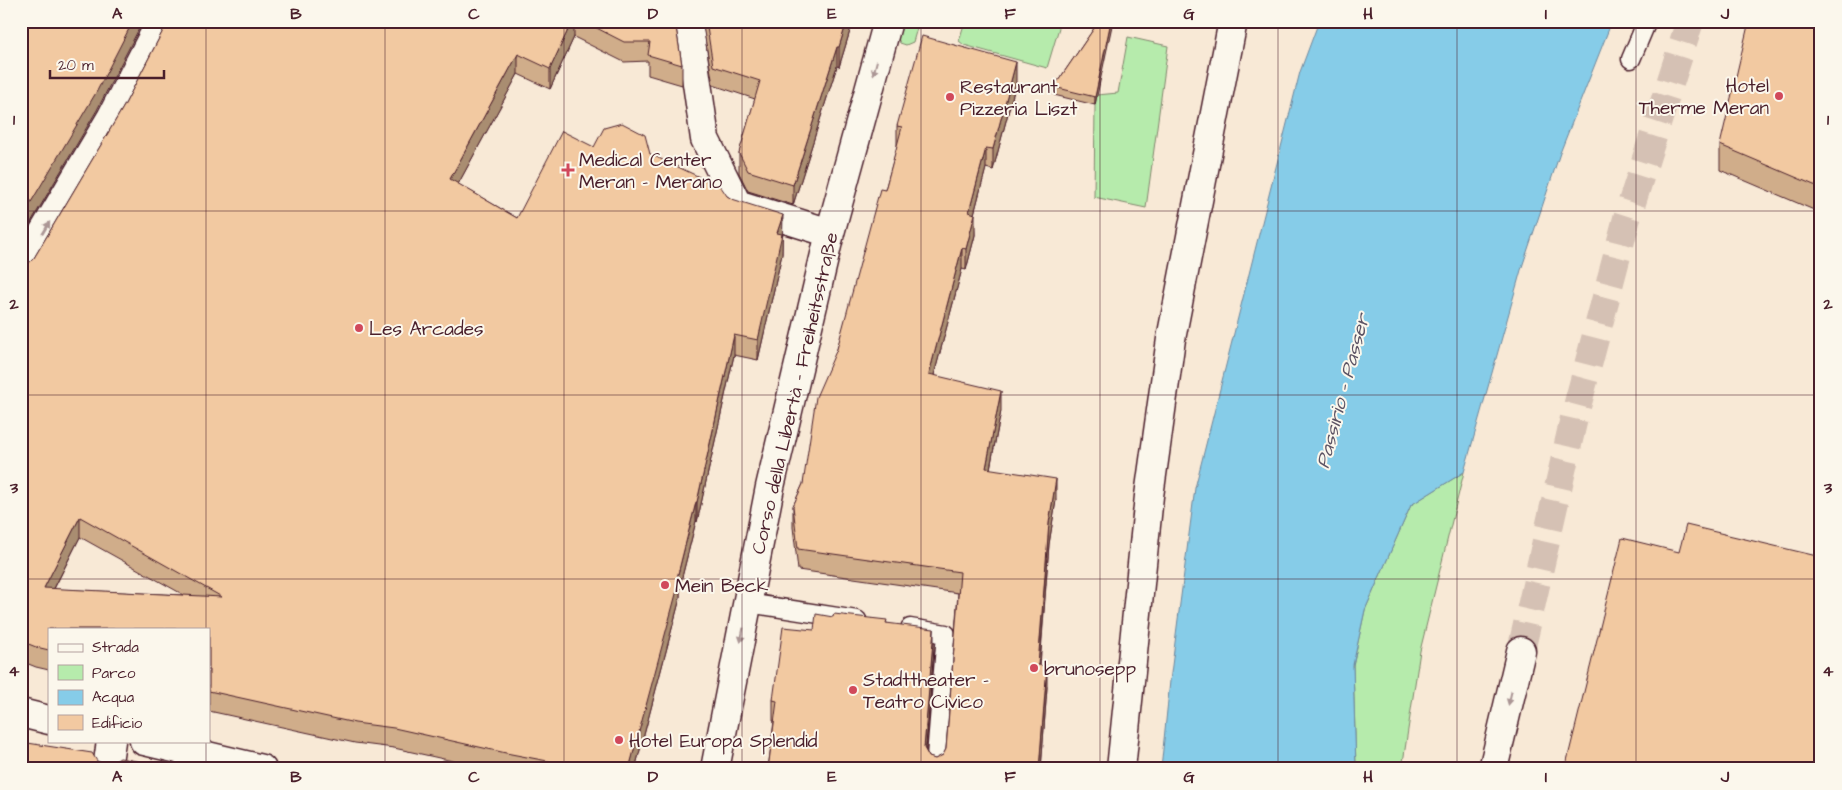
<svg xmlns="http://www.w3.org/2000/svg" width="1842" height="790" viewBox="0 0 1842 790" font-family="'Architects Daughter',sans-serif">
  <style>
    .green { fill: #b6ebac; stroke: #80856c }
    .water { fill: #86cce8; stroke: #6e879c }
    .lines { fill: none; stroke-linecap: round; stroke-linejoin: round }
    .primary-tunnel { stroke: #d5c1b4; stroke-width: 28; stroke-dasharray: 28 14; stroke-linecap: butt }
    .service-casing { stroke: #4a1f2b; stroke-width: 21 }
    .pedestrian-casing { stroke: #4a1f2b; stroke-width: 31 }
    .minor-casing { stroke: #4a1f2b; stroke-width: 31 }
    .secondary-casing { stroke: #4a1f2b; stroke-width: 31 }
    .primary-casing { stroke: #4a1f2b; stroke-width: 31 }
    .service { stroke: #fbf7ec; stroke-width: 18 }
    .pedestrian { stroke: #fbf7ec; stroke-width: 28 }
    .minor { stroke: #fbf7ec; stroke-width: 28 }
    .secondary { stroke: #fbf7ec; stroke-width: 28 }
    .primary { stroke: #fbf7ec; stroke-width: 28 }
    .wall { fill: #d0ad8a; stroke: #4a1f2b; fill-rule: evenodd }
    .shaded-wall { fill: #a98d71; stroke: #4a1f2b }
    .building { fill: #f2c9a1; stroke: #4a1f2b; fill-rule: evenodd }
    .oneway { fill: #ab9695 }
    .grid { fill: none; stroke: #4a1f2b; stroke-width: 1; stroke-opacity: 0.55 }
    .poi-dot { fill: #d1495b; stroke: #fbf7ec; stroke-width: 2 }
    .labels { text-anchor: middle; stroke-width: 4; stroke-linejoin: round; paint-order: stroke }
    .poi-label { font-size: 19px; fill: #4a1f2b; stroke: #fbf7ec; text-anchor: start }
    .street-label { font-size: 19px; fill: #4a1f2b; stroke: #fbf7ec }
    .water-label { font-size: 20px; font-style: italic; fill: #5c5364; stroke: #fbf7ec }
    .neatline { fill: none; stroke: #4a1f2b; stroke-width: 2 }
    .grid-label { font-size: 16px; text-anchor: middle; font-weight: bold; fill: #4a1f2b }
  </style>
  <rect width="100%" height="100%" fill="#f8e9d6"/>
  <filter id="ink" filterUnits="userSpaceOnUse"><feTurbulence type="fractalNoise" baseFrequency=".02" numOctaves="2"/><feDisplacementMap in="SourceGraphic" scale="10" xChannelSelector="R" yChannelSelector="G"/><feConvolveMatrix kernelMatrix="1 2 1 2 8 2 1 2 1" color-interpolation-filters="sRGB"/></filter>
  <g filter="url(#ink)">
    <path class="green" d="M901,21H919L913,42L906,45L900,43C896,35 897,29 901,21Z
      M965,21H1061L1047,68L964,45L959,41Z
      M1128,37L1168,46L1146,208L1094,197L1095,105L1097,95L1118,93Z
      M1464,472L1420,651L1402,769H1356L1353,665L1365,610L1411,505Z"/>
    <path class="water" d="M1319,21H1612L1560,153L1521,270L1464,472L1411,505L1365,610L1353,665L1356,769H1161L1170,681L1195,488L1300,72Z"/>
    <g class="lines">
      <path class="primary-tunnel" d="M1521,651L1574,418L1627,218L1690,21"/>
      <defs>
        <path id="service" d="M1631,59L1647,21
          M748,603L857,620
          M910,628L946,634L935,769"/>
        <path id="pedestrian" d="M21,270L111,118L161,21
          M107,769L111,741
          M1121,769L1149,496L1171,339L1233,21"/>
        <path id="minor" d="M682,21L690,34L705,139L737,204L830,233
          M715,769L770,487L830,233L888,21"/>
        <path id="secondary" d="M21,713L49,720
          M144,741L262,769"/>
        <path id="primary" d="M1493,769L1521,651"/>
      </defs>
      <use href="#service" class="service-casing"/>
      <use href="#pedestrian" class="pedestrian-casing"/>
      <use href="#minor" class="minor-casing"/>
      <use href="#secondary" class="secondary-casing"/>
      <use href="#primary" class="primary-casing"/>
      <use href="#service" class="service"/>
      <use href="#pedestrian" class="pedestrian"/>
      <use href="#minor" class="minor"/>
      <use href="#secondary" class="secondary"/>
      <use href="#primary" class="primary"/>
    </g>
    <path class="wall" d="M168,21H675L682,65V85L648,75V61L624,62L574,37L550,89L518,74L458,184L517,218L594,147L650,154L727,196L783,235L782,238V254L758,360L734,355L697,522L696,521L680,585V598L635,769H489L394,748L355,743L209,711V629H49V670L36,667L21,661V266L28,264L34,258L124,106ZM80,537L184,595L54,589Z
      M700,21H853L839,67L837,66L793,205L748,191L739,173V153L755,99L713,85L703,26Z
      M1099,21L1095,105L1054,95V87Z
      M1821,21V213L1720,170V145Z
      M1016,83L993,170L986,168L974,214L975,235L966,270L962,269L934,375L1001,411L990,469L1056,500L1049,544L1040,666L1047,687L1041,769H768L774,721H773V700L814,630L887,623L934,649L926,751L929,757L935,759L943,755L946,749L958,593L798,570L793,527V506L803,484L837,349L885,190L897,147V126Z"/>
    <path class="shaded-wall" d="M133,21H143L97,110L21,239V219Z
      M572,21H574V37L550,89V69Z
      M847,21H853L839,67V47Z
      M1111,21H1113L1095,105V97Z
      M837,47V66L793,205V185Z
      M518,54V74L450,199V179Z
      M1016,62V83L993,170V149Z
      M986,148V168L969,233V212Z
      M975,214V235L966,270V249Z
      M783,215L782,254L758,360V340L777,233Z
      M962,248V269L929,394V374Z
      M734,335V355L697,522V502Z
      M1001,391V411L986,489V468Z
      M1056,479V500L1049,544L1038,686V665L1049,523Z
      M696,502V521L680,585V598L635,769H629Z
      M80,517V537L44,608V588Z
      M934,629V649L924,769V748Z
      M1047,666V687L1041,769H1039Z"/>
    <path class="building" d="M21,21H133L97,91L21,219Z
      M168,21H572L550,69L518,54L450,179L517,218L562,131L594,147L604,128L622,123L645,135L650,154L721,187L727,196L732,199L783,215L777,233L782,234L758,340L734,335L697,502H696L677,578L680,579L629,769H589L506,753L394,728L355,723L209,691V629H49V650L36,647L21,641V266L28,264L34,258L124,106ZM80,517L222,597L44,588Z
      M583,21H675L682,65L648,55L650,42H624Z
      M706,21H847L839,47H837L793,185L748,171L739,153L760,81L713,66Z
      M1099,21H1111L1095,97L1054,87Z
      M1749,21H1821V188L1720,145Z
      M922,36L1016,62L993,149L986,148L969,212L975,214L966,249L962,248L929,374L1001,391L986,468L1056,479L1049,523L1038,665L1047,666L1039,769H768L777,701L773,700L783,627L814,630L816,614L833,617L834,614L887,620L886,623L934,629L924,748L929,757L935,759L943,755L946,749L960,572L798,549L793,506L803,484L816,397L837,349L880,189L885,190L902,127L897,126Z
      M1686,525L1821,557V769H1565L1622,538L1679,552Z
      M21,742L92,753L97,761L104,764L112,763L120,758L142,762L169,769H21Z"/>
    <defs><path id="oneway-solid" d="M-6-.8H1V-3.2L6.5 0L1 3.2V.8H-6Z" transform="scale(1.25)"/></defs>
    <g class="oneway">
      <use href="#oneway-solid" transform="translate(875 68) rotate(105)"/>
      <use href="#oneway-solid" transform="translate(46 228) rotate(-59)"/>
      <use href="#oneway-solid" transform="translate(742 635) rotate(101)"/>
      <use href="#oneway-solid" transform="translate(1510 698) rotate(103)"/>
    </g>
  </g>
  <path class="grid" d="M206,21V629M385,21V769M564,21V769M742,21V769M921,21V769M1100,21V769M1278,21V769M1457,21V769M1636,21V769M21,211H1821M21,395H1821M21,579H1821M206,741V769"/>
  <g class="poi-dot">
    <circle cx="1779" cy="96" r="5"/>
    <circle cx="950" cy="97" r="5"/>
    <path d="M565.5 162.5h5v5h5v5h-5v5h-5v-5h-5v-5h5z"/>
    <circle cx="359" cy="328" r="5"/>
    <circle cx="665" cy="585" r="5"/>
    <circle cx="1034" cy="668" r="5"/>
    <circle cx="853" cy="690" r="5"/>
    <circle cx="619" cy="740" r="5"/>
  </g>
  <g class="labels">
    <g class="poi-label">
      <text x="1769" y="92" text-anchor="end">Hotel<tspan x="1769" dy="22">Therme Meran</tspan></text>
      <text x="960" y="93">Restaurant<tspan x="960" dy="22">Pizzeria Liszt</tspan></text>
      <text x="579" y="166">Medical Center<tspan x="579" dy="22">Meran - Merano</tspan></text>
      <text x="369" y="335">Les Arcades</text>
      <text x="675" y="592">Mein Beck</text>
      <text x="1044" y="675">brunosepp</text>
      <text x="863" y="686">Stadttheater -<tspan x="863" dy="22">Teatro Civico</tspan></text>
      <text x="629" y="747">Hotel Europa Splendid</text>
    </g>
    <g class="street-label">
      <text transform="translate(794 393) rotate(-77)" y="7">Corso della Libertà - Freiheitsstraße</text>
    </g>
    <g class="water-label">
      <text transform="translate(1342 391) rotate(-75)" y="7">Passirio - Passer</text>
    </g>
  </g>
  <rect width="1842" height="790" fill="none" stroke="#fbf7ec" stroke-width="55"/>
  <rect x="48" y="628" width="162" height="115" fill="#fbf7ec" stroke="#b4a19f"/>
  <rect x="58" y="644" width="25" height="8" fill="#fbf7ec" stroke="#b4a19f"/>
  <text x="92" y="652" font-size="15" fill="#4a1f2b">Strada</text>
  <rect x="58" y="665" width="25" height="15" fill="#b6ebac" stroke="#b4a19f"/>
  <text x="92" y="678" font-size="15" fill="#4a1f2b">Parco</text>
  <rect x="58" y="690" width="25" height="15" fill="#86cce8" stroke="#b4a19f"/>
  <text x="92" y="702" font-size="15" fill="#4a1f2b">Acqua</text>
  <rect x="58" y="715" width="25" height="15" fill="#f2c9a1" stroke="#b4a19f"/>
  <text x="92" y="728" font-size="15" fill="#4a1f2b">Edificio</text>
  <path d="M50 70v8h114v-8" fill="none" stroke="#4a1f2b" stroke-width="2.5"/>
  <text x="58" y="70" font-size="15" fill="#4a1f2b" stroke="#fbf7ec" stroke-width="4" paint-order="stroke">20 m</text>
  <rect x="28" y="28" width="1786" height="734" class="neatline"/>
  <g class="grid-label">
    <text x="117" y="19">A</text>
    <text x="296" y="19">B</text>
    <text x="474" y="19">C</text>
    <text x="653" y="19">D</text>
    <text x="832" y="19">E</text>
    <text x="1010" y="19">F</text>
    <text x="1189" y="19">G</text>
    <text x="1368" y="19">H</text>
    <text x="1546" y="19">I</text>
    <text x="1725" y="19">J</text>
    <text x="14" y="125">1</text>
    <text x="1828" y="125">1</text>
    <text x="14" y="309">2</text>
    <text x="1828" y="309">2</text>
    <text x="14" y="493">3</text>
    <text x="1828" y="493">3</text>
    <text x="14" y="676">4</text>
    <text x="1828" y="676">4</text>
    <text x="117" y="782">A</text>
    <text x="296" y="782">B</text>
    <text x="474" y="782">C</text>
    <text x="653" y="782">D</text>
    <text x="832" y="782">E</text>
    <text x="1010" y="782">F</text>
    <text x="1189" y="782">G</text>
    <text x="1368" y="782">H</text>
    <text x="1546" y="782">I</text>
    <text x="1725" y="782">J</text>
  </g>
</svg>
